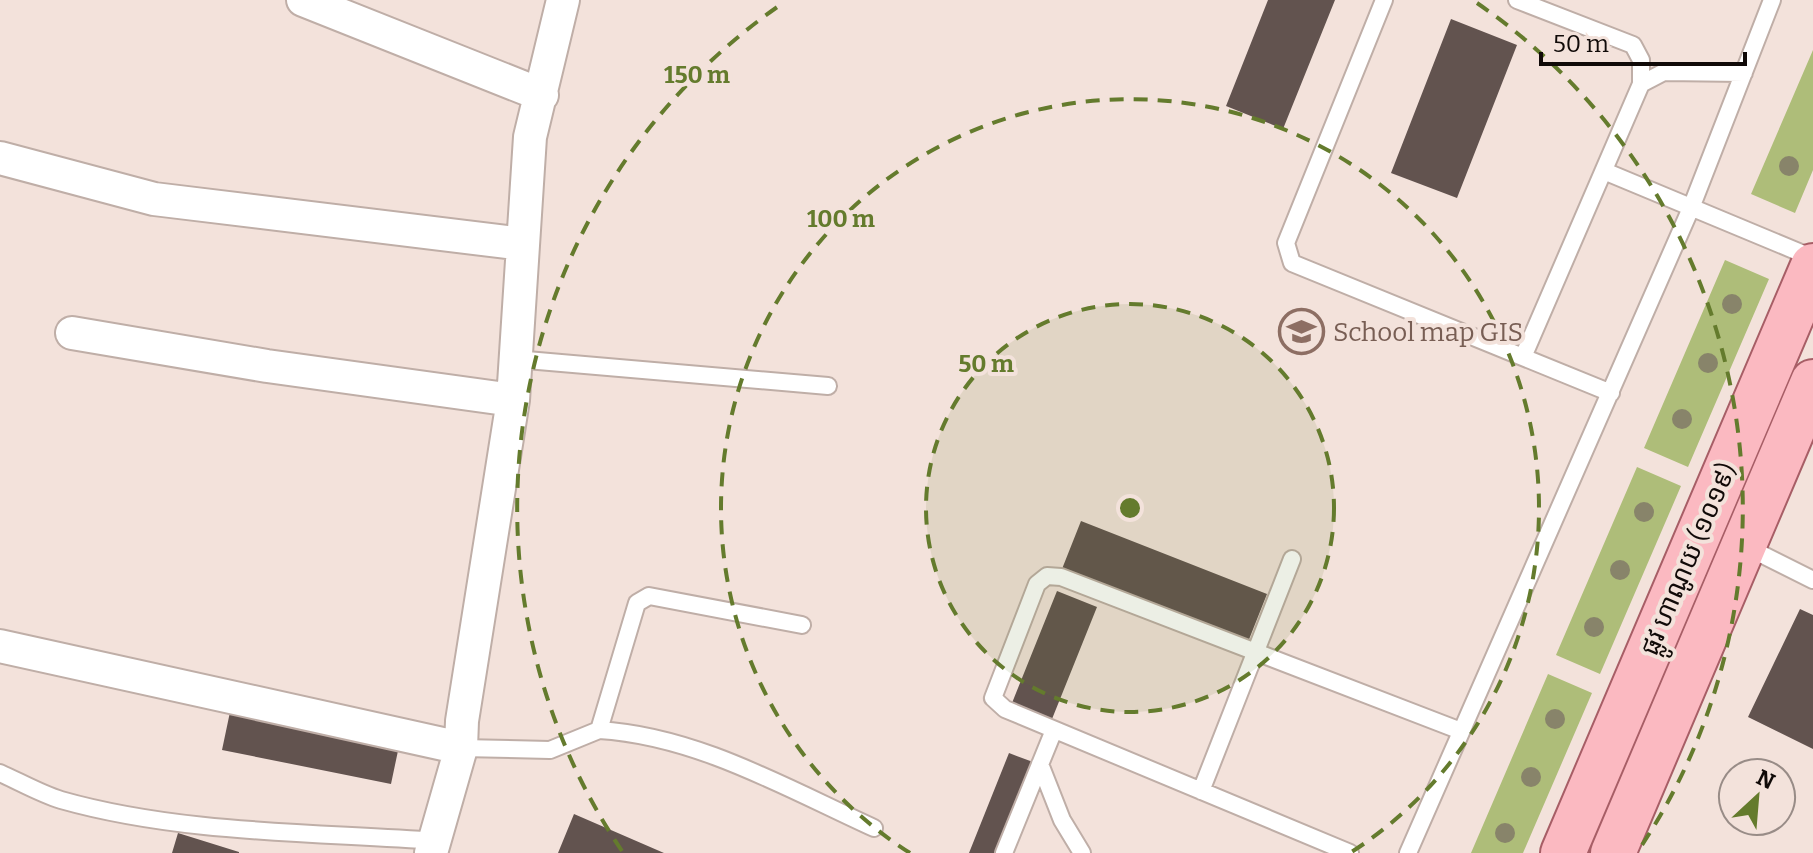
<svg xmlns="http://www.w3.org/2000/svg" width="1813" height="853" viewBox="0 0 1813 853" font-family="Bitter,'Noto Sans Khmer',serif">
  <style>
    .green { fill: #aebd79 }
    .building { fill: #62534f }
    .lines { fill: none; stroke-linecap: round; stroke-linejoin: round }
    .lane-casing { stroke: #bfaea7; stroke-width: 20 }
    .street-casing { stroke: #bfaea7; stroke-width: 36 }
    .primary-casing { stroke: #a75e66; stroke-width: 48 }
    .lane { stroke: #fff; stroke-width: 16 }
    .street { stroke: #fff; stroke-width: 32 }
    .primary { stroke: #fbb9c1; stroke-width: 44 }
    .tree { fill: #88846a }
    .ring { fill: none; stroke: #647b2d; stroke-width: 4; stroke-dasharray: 14 10 }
    .labels { text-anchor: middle; stroke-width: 8; stroke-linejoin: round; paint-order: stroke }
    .education-label { font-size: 26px; fill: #785e54; stroke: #f3e2db; text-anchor: start }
    .street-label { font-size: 26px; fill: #100a08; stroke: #f3e2db }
    .centre { fill: #647b2d; stroke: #f3e2db; stroke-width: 4 }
    .ring-label { font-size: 24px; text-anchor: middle; font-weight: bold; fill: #647b2d; stroke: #f3e2db; stroke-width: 8; stroke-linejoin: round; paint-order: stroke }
  </style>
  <rect width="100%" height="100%" fill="#f3e2db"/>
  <path class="green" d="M1813,50V170L1795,213L1751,194Z
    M1725,260L1769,279L1688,467L1644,448Z
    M1637,467L1681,486L1600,674L1556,655Z
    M1548,674L1592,693L1523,853H1471Z"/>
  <path class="building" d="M1268,0H1335L1283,129L1226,106Z
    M1451,19L1517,45L1457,198L1391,173Z
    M1081,521L1267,594L1246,647L1060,574Z
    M1057,591L1097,607L1052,719L1012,703Z
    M1800,609L1813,615V749L1748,717Z
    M230,712L399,746L391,784L222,750Z
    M1009,753L1033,762L997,853H969Z
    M574,814L664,853H558Z
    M178,833L239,852V853H172Z"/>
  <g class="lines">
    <defs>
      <path id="lane" d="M1384,0L1286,243L1292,263L1611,393
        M1517,0L1633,45L1641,60V84L1523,357
        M1641,84L1664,72L1744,73
        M1604,171L1813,258
        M515,359L828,386
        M1747,547L1813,580
        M599,730C697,736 786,788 874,828
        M461,748L550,750L599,730L637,603L649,596L802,625
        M1040,764L1062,820L1082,853
        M0,773C20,782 41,794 61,800C181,834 313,832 436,841
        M1201,791L1292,559
        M1004,853L1054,730
        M1350,853L1005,709L993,698L1037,584L1047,576L1061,577L1461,731
        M1408,853L1691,208L1772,0"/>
      <path id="street" d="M303,0L542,95
        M0,158L154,199L523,244
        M72,333L267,366L513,400
        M0,646L461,748
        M431,853L461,748L462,721L513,400L530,137L563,0"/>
      <path id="primary" d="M1563,853L1813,266
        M1613,853L1813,382"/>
    </defs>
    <use href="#lane" class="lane-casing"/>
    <use href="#street" class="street-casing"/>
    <use href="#primary" class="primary-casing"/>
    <use href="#lane" class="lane"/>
    <use href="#street" class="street"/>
    <use href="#primary" class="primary"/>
  </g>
  <g class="tree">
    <circle cx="1789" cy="166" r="10"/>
    <circle cx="1732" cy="304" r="10"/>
    <circle cx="1708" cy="363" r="10"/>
    <circle cx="1682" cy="419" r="10"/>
    <circle cx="1644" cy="512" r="10"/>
    <circle cx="1620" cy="570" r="10"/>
    <circle cx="1594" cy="627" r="10"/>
    <circle cx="1555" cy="719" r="10"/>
    <circle cx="1531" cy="777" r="10"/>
    <circle cx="1505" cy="833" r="10"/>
  </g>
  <circle cx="1130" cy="508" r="204" fill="#647b2d" fill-opacity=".12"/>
  <g class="ring">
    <circle cx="1130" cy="508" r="204"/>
    <path d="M910 853A409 409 0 1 1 1350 853"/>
    <path d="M622 851A613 613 0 0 1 783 3M1477 3A613 613 0 0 1 1638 851"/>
  </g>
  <defs>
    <symbol id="school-ring" viewBox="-11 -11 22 22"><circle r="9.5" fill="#f3e2db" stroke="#8d6e63" stroke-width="1.5"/><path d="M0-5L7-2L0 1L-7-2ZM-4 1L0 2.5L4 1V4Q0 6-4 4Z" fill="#8d6e63"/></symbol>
  </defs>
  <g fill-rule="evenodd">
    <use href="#school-ring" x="1276" y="306" width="51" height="51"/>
  </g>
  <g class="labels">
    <g class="education-label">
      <text x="1333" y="341">School map GIS</text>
    </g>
    <g class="street-label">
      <text transform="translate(1688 559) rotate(-67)" y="9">ផ្លូវ ហាណូយ (១០១៩)</text>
    </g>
  </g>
  <circle cx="1130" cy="508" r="12" class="centre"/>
  <g class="ring-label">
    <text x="697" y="83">150 m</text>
    <text x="841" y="227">100 m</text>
    <text x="986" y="372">50 m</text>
  </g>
  <g transform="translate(1757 797) rotate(26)"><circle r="38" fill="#f3e2db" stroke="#988c87" stroke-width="2"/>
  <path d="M0-6L14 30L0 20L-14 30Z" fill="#647b2d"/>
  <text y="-12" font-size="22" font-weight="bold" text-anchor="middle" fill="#100a08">N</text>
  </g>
  <path d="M1541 52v12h204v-12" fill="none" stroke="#100a08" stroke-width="4"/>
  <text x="1553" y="52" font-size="24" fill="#100a08" stroke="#f3e2db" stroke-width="6" paint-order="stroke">50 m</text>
</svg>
